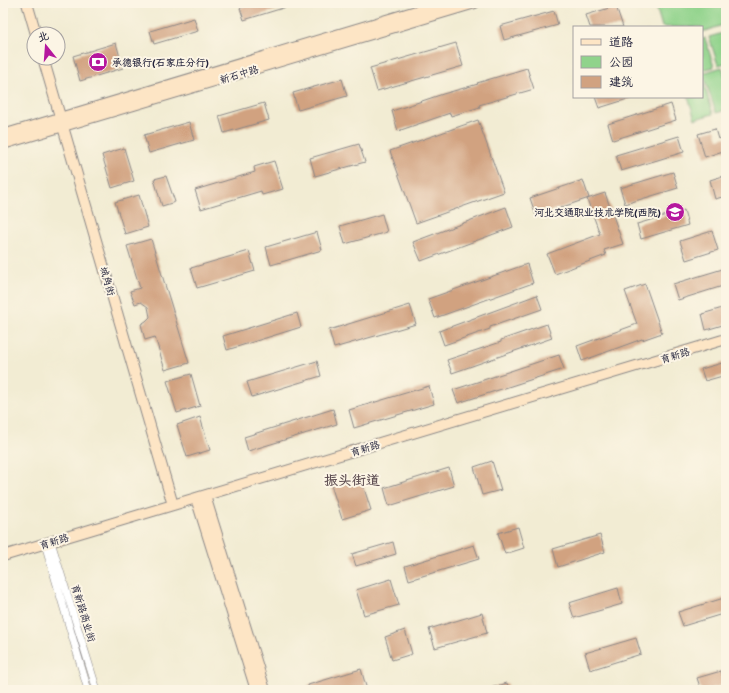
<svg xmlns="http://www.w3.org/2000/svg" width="729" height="693" viewBox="0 0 729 693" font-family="'Balsamiq Sans','LXGW WenKai TC',sans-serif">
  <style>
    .green { fill: #90d38b; stroke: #597a63 }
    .building { fill: #d1a280 }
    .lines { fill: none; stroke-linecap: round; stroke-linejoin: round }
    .street-casing { stroke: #8a8787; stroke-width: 8 }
    .secondary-casing { stroke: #8a8787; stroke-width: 12 }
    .street { stroke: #fff; stroke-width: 7 }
    .secondary { stroke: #fde5c5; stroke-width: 10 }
    .labels { text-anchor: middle; stroke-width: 4; stroke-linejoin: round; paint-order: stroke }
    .poi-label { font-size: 10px; font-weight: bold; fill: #22223b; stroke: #fcf5e5; text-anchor: start }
    .street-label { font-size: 10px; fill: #22223b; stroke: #fcf5e5 }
    .district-label { font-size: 14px; font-weight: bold; fill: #5f4f53; stroke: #fcf5e5 }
  </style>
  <rect width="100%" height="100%" fill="#fcf5e5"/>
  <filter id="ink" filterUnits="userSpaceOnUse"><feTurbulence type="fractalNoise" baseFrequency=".025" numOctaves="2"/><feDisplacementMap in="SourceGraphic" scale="8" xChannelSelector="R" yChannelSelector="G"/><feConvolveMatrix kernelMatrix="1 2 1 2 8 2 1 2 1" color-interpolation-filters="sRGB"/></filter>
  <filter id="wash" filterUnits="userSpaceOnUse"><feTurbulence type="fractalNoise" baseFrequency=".012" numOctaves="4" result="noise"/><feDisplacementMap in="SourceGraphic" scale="16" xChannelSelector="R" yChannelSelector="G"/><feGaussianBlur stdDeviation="0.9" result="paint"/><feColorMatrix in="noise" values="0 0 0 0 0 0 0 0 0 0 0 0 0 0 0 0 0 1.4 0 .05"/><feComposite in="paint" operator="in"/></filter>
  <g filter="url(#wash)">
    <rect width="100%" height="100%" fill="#f2ecd3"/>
    <path class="green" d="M655,3H726V24L702,32V27H662Z
      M723,33L726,42V63L718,65L709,37Z
      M705,38L714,67L702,70V39Z
      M722,67L726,81V110L716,113L703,73Z
      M702,77L713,114L695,119L688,97H702Z"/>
    <g id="blocks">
      <path class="building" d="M255,3H296V4L244,20L240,8Z
        M616,6L623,27H590L586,15Z
        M554,11L558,25L504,40L500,26Z
        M194,18L198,31L154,44L150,31Z
        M116,43L123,68L80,81L73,56Z
        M456,43L463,66L377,91L370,68Z
        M527,68L534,89L479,105L480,107L451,116L450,113L398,131L392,111L443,94L478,84L477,83Z
        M342,79L347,96L298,110L293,93Z
        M595,97H631V98L599,108Z
        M264,103L269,120L224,133L219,116Z
        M671,104L676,120L613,140L608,124Z
        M478,120L504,192L416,223L390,151Z
        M189,122L194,140L149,153L144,135Z
        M715,129L718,139L726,137V150L705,157L698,134Z
        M679,136L684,152L621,171L616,155Z
        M359,144L365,162L315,176L310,158Z
        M124,148L134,181L112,188L102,155Z
        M274,161L283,189L262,195L261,191L201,209L195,190L255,172L254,167Z
        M673,172L678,188L625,204L620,188Z
        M726,175V196L715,199L710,180Z
        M166,176L175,202L162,206L154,179Z
        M583,180L589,198L536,216L530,198Z
        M605,193L623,244L604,250L606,255L555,274L547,254L600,234L587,199Z
        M139,195L148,227L125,234L115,202Z
        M506,207L513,227L421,261L413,242Z
        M684,210L688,225L641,239L637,224Z
        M382,214L387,232L345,244L340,226Z
        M712,231L718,250L686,260L680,241Z
        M317,232L322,250L271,265L266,247Z
        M151,239L189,363L165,370L155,337L145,340L141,324L146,321L150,317L148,307L141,302L135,304L130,291L140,288L127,246Z
        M249,251L255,271L197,288L191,268Z
        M527,264L533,283L435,318L428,299Z
        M726,268V285L678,300L673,284Z
        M645,284L662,333L642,340V339L582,361L577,346L637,324L625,291Z
        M537,295L542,309L490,327V329L444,345L439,331Z
        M410,305L416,324L334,348L329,330Z
        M726,307V324L706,330L702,314Z
        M297,313L301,327L227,350L223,336Z
        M547,324L552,338L452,373L447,360L501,342V340Z
        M559,355L564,369L458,403L453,390Z
        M317,361L321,376L252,397L247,382Z
        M726,362V375L705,381L701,369Z
        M191,374L200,406L177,413L167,381Z
        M429,386L434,404L354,428L349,410Z
        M333,409L337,424L248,451L244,437Z
        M200,417L210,450L187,457L177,425Z
        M492,461L501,490L482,495L474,467Z
        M449,468L454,486L389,506L384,488Z
        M360,476L371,510L342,519L331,485Z
        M518,527L524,548L505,554L498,533Z
        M600,535L605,552L558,567L553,549Z
        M393,542L396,554L356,566L352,554Z
        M474,545L479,559L409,580L405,566Z
        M391,579L399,605L364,615L356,590Z
        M618,588L622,604L574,618L569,603Z
        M724,598L726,604V613L683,626L678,612Z
        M482,613L487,633L435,648L429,629Z
        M405,630L412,654L392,660L385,637Z
        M636,638L641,654L590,670L585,653Z
        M361,669L367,690H309L308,685Z
        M721,671L725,684L706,690H701L697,678Z
        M507,683L509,690H487V689Z"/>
    </g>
  </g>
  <g filter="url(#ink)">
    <use href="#blocks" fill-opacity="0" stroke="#8a8787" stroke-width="1"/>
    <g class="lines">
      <defs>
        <path id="street" d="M51,542L97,690
          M45,544L88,690"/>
        <path id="secondary" d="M27,3L36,34
          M43,58L173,505
          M3,135L443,3
          M3,144L475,3
          M205,496L265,690
          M196,498L256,690
          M3,556L726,339"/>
      </defs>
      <use href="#street" class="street-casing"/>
      <use href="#secondary" class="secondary-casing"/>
      <use href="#street" class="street"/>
      <use href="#secondary" class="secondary"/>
    </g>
  </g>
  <defs>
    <symbol id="bank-disc" viewBox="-11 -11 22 22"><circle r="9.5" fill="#b5179e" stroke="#fcf5e5"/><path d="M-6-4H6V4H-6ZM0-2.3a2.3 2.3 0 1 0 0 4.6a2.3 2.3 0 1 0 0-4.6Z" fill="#fff"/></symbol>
    <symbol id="university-disc" viewBox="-11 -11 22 22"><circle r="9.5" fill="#b5179e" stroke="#fcf5e5"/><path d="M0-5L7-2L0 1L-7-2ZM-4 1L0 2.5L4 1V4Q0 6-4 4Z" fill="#fff"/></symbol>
  </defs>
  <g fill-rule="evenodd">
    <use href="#bank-disc" x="87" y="51" width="22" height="22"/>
    <use href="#university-disc" x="664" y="201" width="22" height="22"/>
  </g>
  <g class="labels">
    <g class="poi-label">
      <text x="112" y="66">承德银行(石家庄分行)</text>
      <text x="661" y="216" text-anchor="end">河北交通职业技术学院(西院)</text>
    </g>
    <g class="street-label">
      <text transform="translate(239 74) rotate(-17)" y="4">新石中路</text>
      <text transform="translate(108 281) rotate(74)" y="4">城角街</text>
      <text transform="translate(675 355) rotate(-17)" y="4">育新路</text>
      <text transform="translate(365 448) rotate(-17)" y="4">育新路</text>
      <text transform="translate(54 541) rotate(-17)" y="4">育新路</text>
      <text transform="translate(84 613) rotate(73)" y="4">育新路商业街</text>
    </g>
    <g class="district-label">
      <text x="352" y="485">振头街道</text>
    </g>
  </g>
  <rect width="729" height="693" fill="none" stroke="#fcf5e5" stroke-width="16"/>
  <rect x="573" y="26" width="130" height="72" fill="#fcf5e5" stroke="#a5a1a1"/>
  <rect x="581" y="39" width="20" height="6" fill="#fde5c5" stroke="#a5a1a1"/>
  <text x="609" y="46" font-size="12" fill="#22223b">道路</text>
  <rect x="581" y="56" width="20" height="12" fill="#90d38b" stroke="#a5a1a1"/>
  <text x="609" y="66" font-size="12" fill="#22223b">公园</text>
  <rect x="581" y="76" width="20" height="12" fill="#d1a280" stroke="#a5a1a1"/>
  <text x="609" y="86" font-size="12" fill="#22223b">建筑</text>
  <g transform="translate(46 46) rotate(343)"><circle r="19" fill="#fcf5e5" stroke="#a5a1a1"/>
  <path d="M0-3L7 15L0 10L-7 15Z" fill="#b5179e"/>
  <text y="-6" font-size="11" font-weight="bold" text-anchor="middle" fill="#22223b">北</text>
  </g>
</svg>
